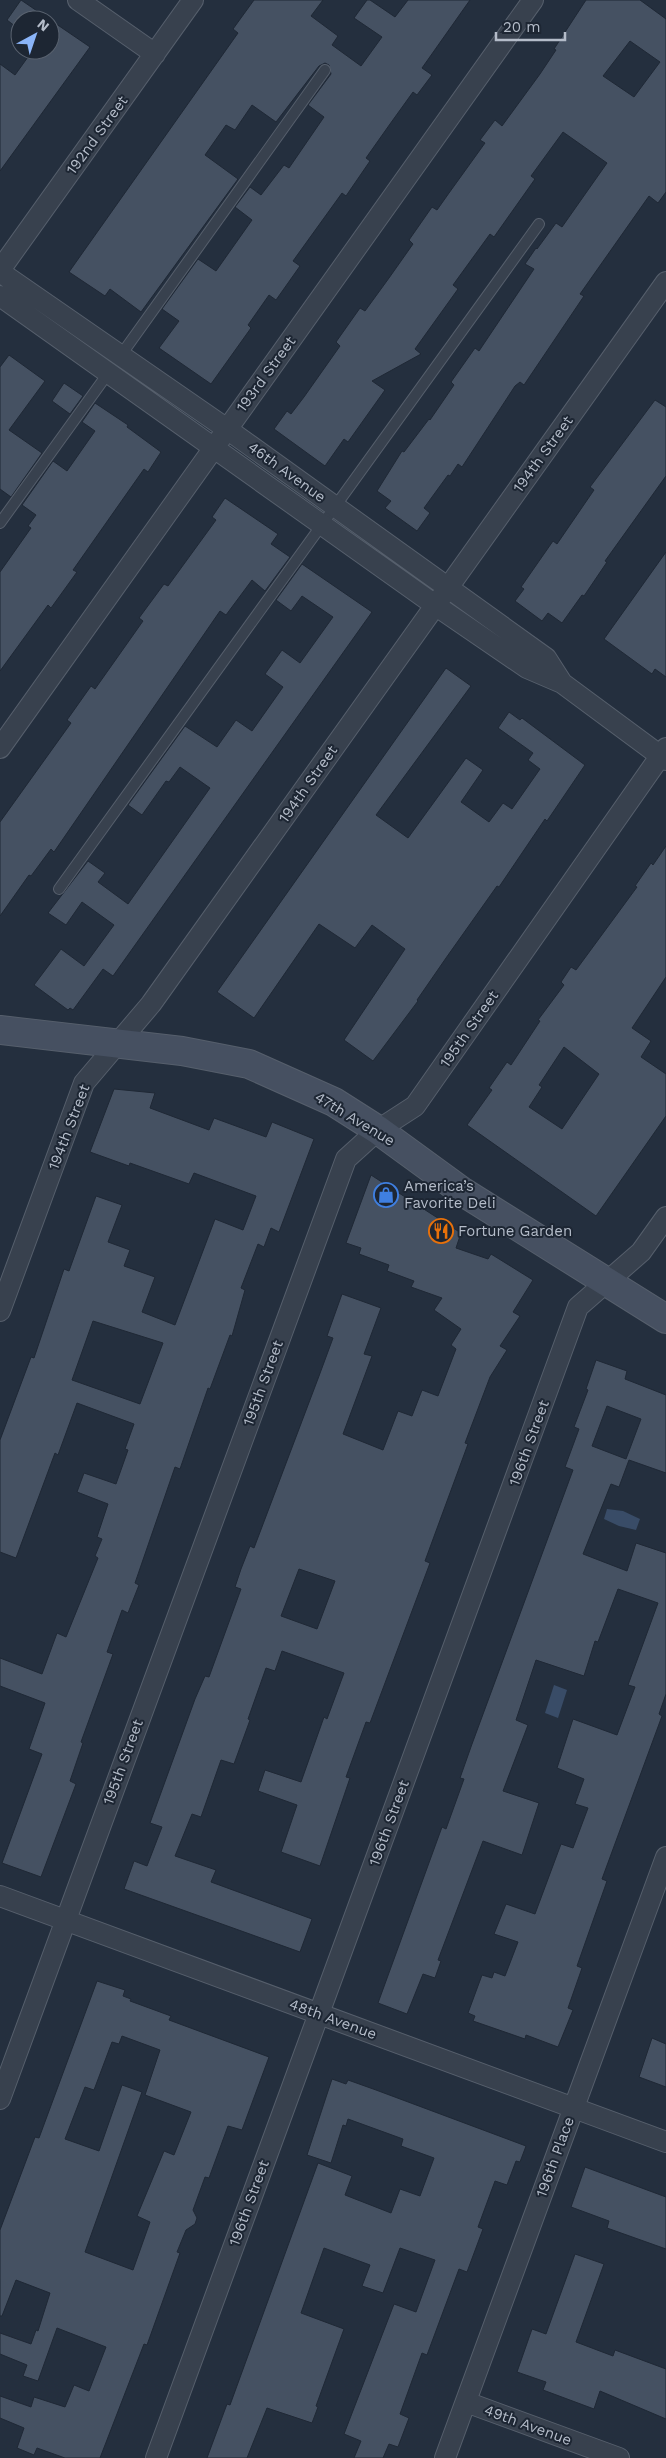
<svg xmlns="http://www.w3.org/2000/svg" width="666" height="2458" viewBox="0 0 666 2458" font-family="'Work Sans',sans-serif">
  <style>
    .water { fill: #394c67 }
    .building { fill: #455162; stroke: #1f2835; fill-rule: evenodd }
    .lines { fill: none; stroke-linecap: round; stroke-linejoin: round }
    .lane-casing { stroke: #565f6c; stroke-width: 12 }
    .street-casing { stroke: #565f6c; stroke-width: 22 }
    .secondary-casing { stroke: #565f6c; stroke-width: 30 }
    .lane { stroke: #38414e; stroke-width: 10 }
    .street { stroke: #38414e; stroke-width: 20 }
    .secondary { stroke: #465061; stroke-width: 28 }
    .labels { text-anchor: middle; stroke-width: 4; stroke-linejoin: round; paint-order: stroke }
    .street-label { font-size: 15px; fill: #b4bcc9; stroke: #1d2633 }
    .poi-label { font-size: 15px; fill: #b4bcc9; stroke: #1d2633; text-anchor: start }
  </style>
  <rect width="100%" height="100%" fill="#242f3e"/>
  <path class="water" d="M607,1509L623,1511L640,1519L636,1530L619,1526L604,1519Z
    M554,1685L567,1690L558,1718L545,1713Z"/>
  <path class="building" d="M21,0L90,47L0,171V64L15,75L33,50H50V20H20V30L7,20Z
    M254,0H323L311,16L338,36L332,45L361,66L382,37L354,18L367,0H370L395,17L408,0H470L422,68L432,75L417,95L413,92L390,124L366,158L370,161L346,196L342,193L293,261L300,266L276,300L269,295L248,325L251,328L211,384L159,348L179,321L162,309L198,259L216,271L252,220L235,207L250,187L261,195L284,165L289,168L324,117L308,105L331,74L329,65L325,63L319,66L276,122L252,105L235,130L226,125L205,155L238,179L141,312L110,289L105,296L69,272L238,33L233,29Z
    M586,0H640L666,19V192L658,203L649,196L580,294L584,296L524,385L520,382L515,386L462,467L458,464L450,476L448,475L424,508L430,513L417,531L385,508L391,501L377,491L402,451L404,452L429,419L430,420L454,385L451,382L475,348L479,351L534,269L525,264L536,248L537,249L556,223L562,227L607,163L563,132L531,176L535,179L494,237L490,234L453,285L458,289L415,349L421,354L372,381L385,390L348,442L344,439L325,466L274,429L287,411L291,414L304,397L340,346L336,342L360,308L365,311L389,278L413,244L409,240L432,207L437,210L449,193L485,143L480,140L495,120L502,126L540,74L556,50L554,49ZM630,41L660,62L634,97L603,76Z
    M9,355L45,381L9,430L42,453L11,497L0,489V367Z
    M64,383L83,396L70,414L52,401Z
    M655,400L666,407V476L605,561L607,562L584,596L582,595L562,623L548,613L542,621L515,601L524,589L521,587L553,541L557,544L594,490L590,487Z
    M95,403L128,425L127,427L161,452L148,472L144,469L73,570L77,572L51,608L48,605L0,671V572L31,528L28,526L36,515L22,505L53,461L67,471L95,431L82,422Z
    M225,498L278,534L271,544L290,557L265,591L252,580L226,615L220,611L54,852L51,849L31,876L29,875L0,916V822L71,723L67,720L91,686L95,689L143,621L139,618L164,584L168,586L216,520L212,517Z
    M666,552V677L655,669L652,674L604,639Z
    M302,564L372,612L113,976L103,969L73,1010L70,1008L68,1010L34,985L61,949L84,966L114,925L82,902L66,925L48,913L88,861L105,873L98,882L128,904L210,788L180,767L169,782L166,781L142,815L128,805L185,726L217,747L236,720L252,731L283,687L265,674L282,650L300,663L333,617L302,596L291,611L276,600Z
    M446,668L471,686L376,815L408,838L466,758L483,770L461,802L489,822L503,803L512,809L540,769L528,760L533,753L498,728L509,712L520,720L522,718L585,765L547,821L545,819L499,887L497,886L446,958L417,1000L418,1001L373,1061L344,1040L405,949L372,925L355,948L319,924L254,1018L217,992Z
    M666,846V977L632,1028L651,1041L641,1057L666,1074V1116L596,1216L467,1125L492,1090L489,1088L507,1062L511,1065L540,1021L538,1020L564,985L561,982L571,967L576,970L637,887L635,886L651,863L653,865ZM564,1047L599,1074L562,1129L529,1107L542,1087L539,1085Z
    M114,1089L155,1093L150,1108L209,1130L214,1118L266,1137L272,1122L314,1139L279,1232L271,1228L264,1247L258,1244L241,1288L245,1290L232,1336L230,1335L210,1389L208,1388L180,1469L175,1467L135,1583L139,1585L128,1613L122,1610L107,1652L113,1654L81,1742L83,1743L70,1781L76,1784L41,1877L2,1863L42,1754L29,1749L45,1703L0,1686V1658L42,1674L57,1633L66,1637L98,1558L95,1556L102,1539L97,1537L108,1504L77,1492L84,1473L116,1484L128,1450L125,1449L134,1424L77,1403L58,1455L55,1453L16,1558L0,1552V1440L31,1357L34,1358L64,1269L69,1271L96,1196L122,1205L108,1242L130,1250L124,1266L155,1277L142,1312L175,1325L215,1219L243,1230L256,1196L194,1173L189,1184L130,1163L129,1166L90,1152ZM93,1321L163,1343L140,1404L72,1380Z
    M371,1175L461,1233L456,1248L488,1259L491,1254L533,1280L513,1312L520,1316L500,1346L507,1350L490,1377L465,1443L468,1444L425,1561L430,1563L370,1723L366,1722L346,1777L350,1778L320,1866L281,1852L297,1805L258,1791L265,1770L301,1782L324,1717L327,1719L344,1673L282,1651L275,1671L266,1668L248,1719L250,1720L234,1764L221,1760L201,1817L192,1814L175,1856L216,1870L211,1882L312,1919L300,1952L124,1889L134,1861L147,1866L162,1827L150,1823L195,1699L205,1676L209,1677L241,1589L235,1587L241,1569L250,1546L254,1548L319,1376L333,1338L327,1336L342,1294L381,1308L364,1354L372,1356L343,1434L383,1450L398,1411L412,1416L422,1390L438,1396L456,1349L451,1345L461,1329L434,1310L442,1298L411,1287L414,1281L387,1271L389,1265L359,1254L361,1248L346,1243ZM299,1569L335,1581L317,1629L281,1616Z
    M596,1360L627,1371L625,1379L666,1395V1473L629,1460L619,1487L611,1484L583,1554L627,1571L636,1543L666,1553V1694L659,1714L662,1716L602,1879L607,1881L577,1966L582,1968L568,2008L573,2010L558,2047L526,2035L525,2039L473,2021L475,2016L468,2013L482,1975L492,1978L494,1972L505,1976L518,1942L494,1934L506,1904L535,1914L561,1844L573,1848L588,1808L575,1804L584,1779L557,1768L573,1719L617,1735L635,1687L628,1685L658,1603L618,1589L598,1642L595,1641L584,1676L536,1660L516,1720L528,1725L503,1791L539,1803L522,1855L483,1841L438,1960L441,1961L435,1978L423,1974L407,2014L378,2003L442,1827L446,1829L464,1779L460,1778L472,1744L573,1470L565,1467L579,1429L574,1427L588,1390L586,1389ZM607,1406L641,1419L626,1459L592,1446Z
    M97,1981L125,1990L123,1996L131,1999L130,2001L171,2016L169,2020L269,2057L242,2130L228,2126L209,2178L205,2177L193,2210L197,2218L195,2224L186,2230L177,2252L180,2253L147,2345L144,2344L100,2458H65L37,2448L34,2455L17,2448L24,2428L0,2418V2396L31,2407L34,2397L65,2407L74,2385L89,2391L106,2347L57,2328L38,2381L23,2376L27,2365L0,2354V2333L31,2344L36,2330L38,2331L50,2293L16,2280L2,2316H0V2230L35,2137L39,2138ZM122,2036L160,2050L145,2095L191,2112L174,2155L164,2151L137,2216L150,2222L133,2270L85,2252L142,2092L122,2085L99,2151L65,2139L85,2087L94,2090L112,2042L119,2044Z
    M652,2038L666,2044V2087L639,2077Z
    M332,2079L346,2084L348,2080L376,2090L526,2146L520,2162L516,2161L507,2185L495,2181L478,2227L483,2229L467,2272L459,2269L427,2355L422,2353L400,2414L409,2418L398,2447L389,2444L383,2458H354L361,2441L344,2434L394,2304L416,2312L435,2260L400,2248L383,2293L362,2286L370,2265L324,2248L301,2313L344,2329L316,2406L318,2407L312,2423L267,2408L247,2458H207L227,2404L230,2405L318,2163L352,2176L345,2195L391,2213L400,2189L420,2196L434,2158L401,2146L403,2139L348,2119L346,2126L343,2125L331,2163L307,2155Z
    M585,2167L666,2197V2249L607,2228L609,2221L571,2207Z
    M575,2254L604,2264L576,2342L613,2356L615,2350L666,2369V2419L600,2391L594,2409L543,2390L546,2382L517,2372L532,2329L546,2334Z"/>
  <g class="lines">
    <defs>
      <path id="lane" d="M121,355L325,70
        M0,523L109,372
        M59,889L539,224"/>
      <path id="street" d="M78,0L155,54
        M0,270L193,0
        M0,272L227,429L546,658L562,683
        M0,296L435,605L527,668L562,683L666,760
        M0,748L533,0
        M0,1311L84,1083L151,1004L666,282
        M0,1896L666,2142
        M0,2099L346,1159L378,1130L415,1106L666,748
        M466,2402L619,2458
        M156,2458L578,1307L641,1252L666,1217
        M445,2458L666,1857"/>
      <path id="secondary" d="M0,1030L182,1051L249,1064L334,1102L378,1130L463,1192L666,1319"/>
    </defs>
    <use href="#lane" class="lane-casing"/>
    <use href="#street" class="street-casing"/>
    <use href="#secondary" class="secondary-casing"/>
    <use href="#lane" class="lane"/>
    <use href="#street" class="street"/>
    <use href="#secondary" class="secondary"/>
  </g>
  <defs>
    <symbol id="shop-ring" viewBox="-11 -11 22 22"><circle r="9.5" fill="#1d2633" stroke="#3f7fe0" stroke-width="1.5"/><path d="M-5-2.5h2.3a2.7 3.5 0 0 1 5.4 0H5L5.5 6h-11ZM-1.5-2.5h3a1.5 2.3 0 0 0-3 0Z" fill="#3f7fe0"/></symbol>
    <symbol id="restaurant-ring" viewBox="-11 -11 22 22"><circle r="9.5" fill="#1d2633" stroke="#e8710a" stroke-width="1.5"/><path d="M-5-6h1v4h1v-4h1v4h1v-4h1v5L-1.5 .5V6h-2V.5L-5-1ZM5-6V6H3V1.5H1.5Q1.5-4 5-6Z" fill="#e8710a"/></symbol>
  </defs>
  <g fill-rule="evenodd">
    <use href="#shop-ring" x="372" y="1181" width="28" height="28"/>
    <use href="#restaurant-ring" x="427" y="1217" width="28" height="28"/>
  </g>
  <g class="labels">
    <g class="street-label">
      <text transform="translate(97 135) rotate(-54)" y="5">192nd Street</text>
      <text transform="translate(266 374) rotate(-54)" y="5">193rd Street</text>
      <text transform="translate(543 454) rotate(-54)" y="5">194th Street</text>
      <text transform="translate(287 472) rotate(36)" y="5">46th Avenue</text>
      <text transform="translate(308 784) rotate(-55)" y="5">194th Street</text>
      <text transform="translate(469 1029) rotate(-55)" y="5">195th Street</text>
      <text transform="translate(355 1119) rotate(31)" y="5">47th Avenue</text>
      <text transform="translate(69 1127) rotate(-69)" y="5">194th Street</text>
      <text transform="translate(263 1383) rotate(-70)" y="5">195th Street</text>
      <text transform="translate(529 1443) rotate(-70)" y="5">196th Street</text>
      <text transform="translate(123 1762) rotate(-70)" y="5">195th Street</text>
      <text transform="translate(389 1823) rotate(-70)" y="5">196th Street</text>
      <text transform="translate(333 2019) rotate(20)" y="5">48th Avenue</text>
      <text transform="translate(555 2157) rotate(-70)" y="5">196th Place</text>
      <text transform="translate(249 2203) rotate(-70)" y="5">196th Street</text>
      <text transform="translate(528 2425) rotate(20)" y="5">49th Avenue</text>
    </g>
    <g class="poi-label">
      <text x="404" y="1191">America’s<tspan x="404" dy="17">Favorite Deli</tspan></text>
      <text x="458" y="1236">Fortune Garden</text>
    </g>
  </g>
  <g transform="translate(35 35) rotate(40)"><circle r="24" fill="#1d2633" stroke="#59626f"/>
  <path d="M0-4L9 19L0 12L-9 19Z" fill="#8ab4f8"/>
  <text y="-8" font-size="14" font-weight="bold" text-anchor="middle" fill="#b4bcc9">N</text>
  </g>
  <path d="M496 32v8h69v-8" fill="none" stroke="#b4bcc9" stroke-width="2.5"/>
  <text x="503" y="32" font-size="15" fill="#b4bcc9" stroke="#1d2633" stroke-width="4" paint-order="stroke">20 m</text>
</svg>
